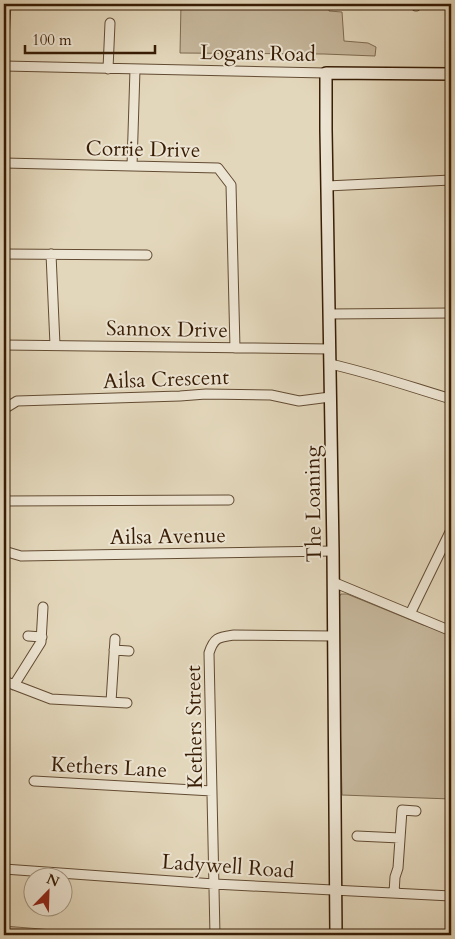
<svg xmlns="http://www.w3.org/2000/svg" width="455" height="939" viewBox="0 0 455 939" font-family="Cardo,serif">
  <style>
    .green { fill: #c6b79c; stroke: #7e6a50 }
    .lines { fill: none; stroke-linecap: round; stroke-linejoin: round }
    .street-casing { stroke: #624b32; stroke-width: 11 }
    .secondary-casing { stroke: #371c04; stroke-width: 14 }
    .street { stroke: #ede5d3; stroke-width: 9 }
    .secondary { stroke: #ede5d3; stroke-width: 11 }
    .labels { text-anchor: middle; stroke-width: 4; stroke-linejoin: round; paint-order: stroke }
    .street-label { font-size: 21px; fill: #371c04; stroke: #ede5d3 }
  </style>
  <rect width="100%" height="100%" fill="#e3d7bb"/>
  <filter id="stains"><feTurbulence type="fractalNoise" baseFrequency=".004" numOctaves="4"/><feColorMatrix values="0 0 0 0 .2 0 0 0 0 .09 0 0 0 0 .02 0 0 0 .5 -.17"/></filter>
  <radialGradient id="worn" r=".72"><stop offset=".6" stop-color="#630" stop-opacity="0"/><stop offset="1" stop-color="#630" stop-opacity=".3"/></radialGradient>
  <path class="green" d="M181,4H329V11L342,12L344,41L368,43L376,47L375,56L324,54L180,53Z
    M341,594H347L423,625L451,633V799L342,795L337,600Z
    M4,926L114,935H4Z"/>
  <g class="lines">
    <defs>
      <path id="street" d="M416,6V4
        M4,39L6,4
        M4,66L326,73
        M108,69L110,23
        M4,163L218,168L231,185L235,348
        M132,166L135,69
        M327,186L451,180
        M4,254L147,255
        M51,254L55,345
        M329,314L451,313
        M4,345L330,349
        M330,364C371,373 411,387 451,399
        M4,409L17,401L180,396L206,394L271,395L299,401L330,397
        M4,501L229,500
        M4,551L21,556L333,551
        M333,582L451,631
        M410,614L450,532L451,531
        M28,636L42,637
        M114,650L129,651
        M4,681L51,699L127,703
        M14,685L41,642L43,607
        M111,702L115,639
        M34,781L212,791
        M357,836L400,838
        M4,869L214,884L451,896
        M394,893L395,877L398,868L402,810L416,811
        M215,935L209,653C214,637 219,637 234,635L334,636"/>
      <path id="secondary" d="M336,935L333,551L326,130V73L451,74"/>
    </defs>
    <use href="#street" class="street-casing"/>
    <use href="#secondary" class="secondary-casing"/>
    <use href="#street" class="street"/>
    <use href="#secondary" class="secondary"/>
  </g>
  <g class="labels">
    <g class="street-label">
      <text transform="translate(258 53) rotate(1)" y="7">Logans Road</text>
      <text transform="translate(143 149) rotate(1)" y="7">Corrie Drive</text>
      <text transform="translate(167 329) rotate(1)" y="7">Sannox Drive</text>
      <text transform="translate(166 379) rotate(-2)" y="7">Ailsa Crescent</text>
      <text transform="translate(313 504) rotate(-91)" y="7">The Loaning</text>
      <text transform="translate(168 536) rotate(-1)" y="7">Ailsa Avenue</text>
      <text transform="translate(194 727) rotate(-91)" y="7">Kethers Street</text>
      <text transform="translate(109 767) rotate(3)" y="7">Kethers Lane</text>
      <text transform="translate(228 866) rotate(4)" y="7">Ladywell Road</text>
    </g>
  </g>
  <rect width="455" height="939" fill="none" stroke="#e3d7bb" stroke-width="20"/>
  <rect x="5" y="5" width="445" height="929" fill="none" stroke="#371c04" stroke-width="2.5"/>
  <rect x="10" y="10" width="435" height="919" fill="none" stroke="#371c04"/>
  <g transform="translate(48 892) rotate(23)"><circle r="24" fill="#ede5d3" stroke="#a49580"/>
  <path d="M0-4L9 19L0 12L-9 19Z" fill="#8f2418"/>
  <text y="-8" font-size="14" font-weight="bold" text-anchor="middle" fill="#371c04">N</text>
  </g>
  <path d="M25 45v8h130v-8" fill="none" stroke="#371c04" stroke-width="2.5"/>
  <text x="32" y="45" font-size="15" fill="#371c04" stroke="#ede5d3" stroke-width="4" paint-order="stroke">100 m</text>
  <rect width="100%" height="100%" filter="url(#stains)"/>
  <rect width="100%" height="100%" fill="url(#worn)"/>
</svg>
